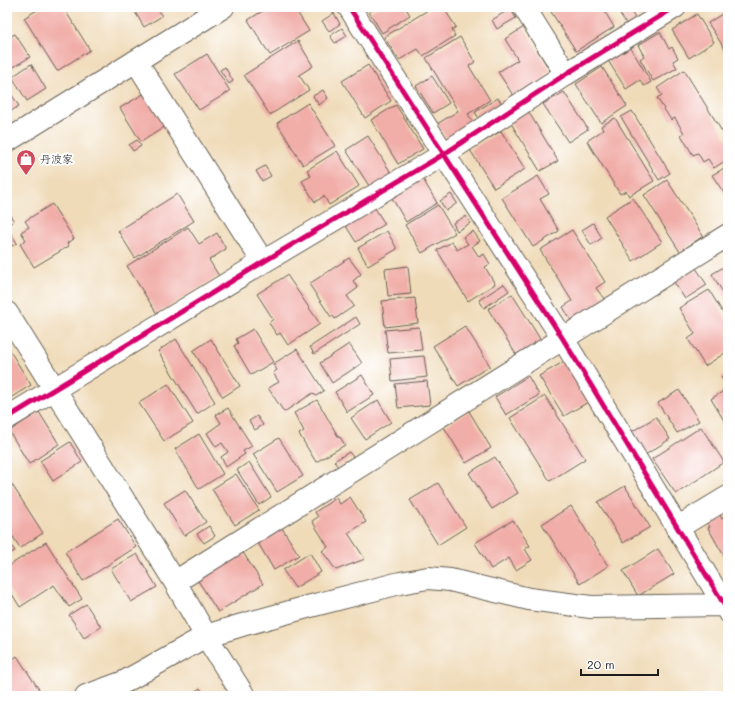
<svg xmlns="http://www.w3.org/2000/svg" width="735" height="703" viewBox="0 0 735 703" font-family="Mali,'Klee One',sans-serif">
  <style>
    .building { fill: #f1ada8 }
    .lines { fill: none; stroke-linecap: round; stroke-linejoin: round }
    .minor-casing { stroke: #665f53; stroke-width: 24 }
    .tertiary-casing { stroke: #665f53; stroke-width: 24 }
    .minor { stroke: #fff; stroke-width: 22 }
    .tertiary { stroke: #fff; stroke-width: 22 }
    .cycleway-casing { stroke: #fff; stroke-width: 8 }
    .cycleway { stroke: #d6006c; stroke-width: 5 }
    .labels { text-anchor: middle; stroke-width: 4; stroke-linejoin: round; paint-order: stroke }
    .poi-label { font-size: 11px; fill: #1c1c1c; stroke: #fff; text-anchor: start }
  </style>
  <rect width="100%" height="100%" fill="#fff"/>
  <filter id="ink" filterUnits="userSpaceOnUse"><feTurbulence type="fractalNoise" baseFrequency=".025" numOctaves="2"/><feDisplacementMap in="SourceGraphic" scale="8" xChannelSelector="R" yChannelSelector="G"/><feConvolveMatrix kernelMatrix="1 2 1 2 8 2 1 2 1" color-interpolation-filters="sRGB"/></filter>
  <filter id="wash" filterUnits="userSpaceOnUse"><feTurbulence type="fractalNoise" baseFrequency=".012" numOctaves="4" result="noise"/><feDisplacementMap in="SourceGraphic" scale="16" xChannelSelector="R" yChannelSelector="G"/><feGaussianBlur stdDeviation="0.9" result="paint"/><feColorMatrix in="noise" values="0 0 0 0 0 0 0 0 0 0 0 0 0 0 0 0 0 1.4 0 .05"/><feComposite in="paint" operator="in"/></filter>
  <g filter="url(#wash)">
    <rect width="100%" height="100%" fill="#f0dbb9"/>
    <g id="blocks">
      <path class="building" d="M42,7H63L90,50L57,71L24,18Z
        M132,7H156L162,16L144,27Z
        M269,7H294L309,31L270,55L248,20Z
        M378,7H405L410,15L382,33L369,12Z
        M433,7H438L439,10L443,7L456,27L452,30L455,36L423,56L418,49L399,60L384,37Z
        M548,7H602L614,27L576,51Z
        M510,9L516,18L497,29L492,20Z
        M629,9L637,21L628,26L620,14Z
        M728,10V54L708,23Z
        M334,13L340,24L329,31L322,21Z
        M697,14L714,42L689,58L672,30Z
        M524,27L550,71L544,75L546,79L515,98L498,72L518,60L505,39Z
        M342,28L347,36L335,43L330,36Z
        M660,32L669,49L672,47L678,58L673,61L677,68L653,81L640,59L644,56L638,45Z
        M15,34L30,57L7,71V38Z
        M460,37L475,62L469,66L490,100L468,114L474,124L448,141L437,124L458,111L426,58Z
        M298,41L313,66L299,75L309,90L270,115L244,75Z
        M629,45L651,82L644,86L640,80L626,89L607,59Z
        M207,54L230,91L199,110L175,74Z
        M31,64L46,89L27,101L12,77Z
        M368,65L391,101L365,118L342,81Z
        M225,67L233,81L229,84L220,70Z
        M602,67L627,106L601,123L576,84Z
        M684,70L728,141V159L714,168L708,159L703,162L698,153L693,155L681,135L684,133L675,118L671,120L657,98L662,95L657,88Z
        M432,76L449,103L433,113L416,86Z
        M8,89L19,106L11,111L7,105V90Z
        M323,90L328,98L319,105L313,96Z
        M564,92L588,129L568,142L543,104Z
        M145,93L166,126L141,142L120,108Z
        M498,98L504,107L481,122L475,112Z
        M308,103L335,146L303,165L277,123Z
        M396,105L423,149L398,164L371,120Z
        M527,109L558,161L540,171L509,120Z
        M632,111L670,173L659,180L621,117Z
        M615,118L654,181L629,196L626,191L620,194L587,141L603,130L601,126Z
        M501,131L525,169L494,188L470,150Z
        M368,136L393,176L371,189L346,150Z
        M137,140L141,146L133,151L129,145Z
        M337,151L359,186L329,205L324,196L315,202L302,181L311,176L307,170Z
        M265,166L271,176L262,181L256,171Z
        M728,166V199L712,175Z
        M538,176L549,194L540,199L559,231L533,247L502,198Z
        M423,179L437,203L406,222L392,198Z
        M667,180L703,236L680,252L644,195Z
        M177,194L194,221L135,258L118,231Z
        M451,194L457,203L446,211L440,201Z
        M633,198L662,242L633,261L605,216Z
        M52,204L74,239L67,243L69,246L34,267L20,244L26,240L21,232L29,227L25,221Z
        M373,205L385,224L356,242L344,223Z
        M438,205L455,233L422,253L405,225Z
        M7,211L14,221L7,226Z
        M466,216L470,223L457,231L453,223Z
        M593,223L602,238L591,245L582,230Z
        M188,227L199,244L217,233L226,249L209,260L219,276L157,314L127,266Z
        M9,230L17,243L7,249V231Z
        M572,230L605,282L596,288L605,300L572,322L563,307L572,301L540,250Z
        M387,231L397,249L368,266L358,248Z
        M473,231L480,241L472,246L479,257L484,254L490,264L485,267L495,284L468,301L437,250L452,242L457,250L468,244L463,237Z
        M349,258L361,274L353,281L358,288L347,296L354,306L335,319L333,316L331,317L309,284Z
        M727,265L728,267V301L712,274Z
        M408,266L411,294L388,296L385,269Z
        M696,268L707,285L685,299L674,282Z
        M287,275L320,324L288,345L280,333L277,335L269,323L273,319L257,294Z
        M504,284L509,291L484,308L479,300Z
        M709,290L728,321V351L705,366L688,339L695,334L679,308Z
        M512,294L542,342L517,356L488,309Z
        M415,298L418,323L385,327L382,301Z
        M356,317L360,324L314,354L310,347Z
        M465,326L490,366L458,386L433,346Z
        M419,327L422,350L388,353L385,330Z
        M253,329L273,362L251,375L234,346L238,343L236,339Z
        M176,339L215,402L197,414L158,351Z
        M211,339L240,386L223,397L193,351Z
        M349,344L362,363L332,383L320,363Z
        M7,346L31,385L7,400Z
        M297,349L324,391L316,396L313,393L284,412L268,388L279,382L273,373L277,370L273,364Z
        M424,356L427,377L392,381L390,359Z
        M565,361L590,401L564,416L539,376Z
        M728,372V384L726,385L721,377Z
        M362,375L374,395L347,412L335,392Z
        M528,376L539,395L506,415L495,397Z
        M427,381L430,405L398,408L395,384Z
        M168,384L193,423L164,441L139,403Z
        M728,388V427L711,399Z
        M679,390L699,421L677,433L658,403Z
        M545,396L585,459L550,481L510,418Z
        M317,400L339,438L340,437L345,445L316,462L299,434L304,431L294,413Z
        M378,400L391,422L365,439L351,418Z
        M228,408L252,446L243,451L245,454L226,467L221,457L228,452L222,443L216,447L207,433L221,423L216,415Z
        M469,411L491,448L466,463L444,427Z
        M39,412L59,444L29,464L9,431Z
        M257,416L263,425L255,430L249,421Z
        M656,417L670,439L645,455L631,432Z
        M701,427L724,462L676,494L652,459Z
        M199,434L223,474L199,489L175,449Z
        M279,438L303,476L277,492L253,454Z
        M70,442L82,462L53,481L40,461Z
        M349,452L353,457L338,467L334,461Z
        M495,457L518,493L492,509L469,473Z
        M249,462L271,497L259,505L237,470Z
        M236,474L259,510L235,525L212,489Z
        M9,480L43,533L20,548L7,527V481Z
        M438,483L466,527L438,545L410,500Z
        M625,486L650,527L623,543L598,502Z
        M185,490L206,522L184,536L164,503Z
        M350,497L366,522L348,533L365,559L336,570L322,551L328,547L312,521L318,517L315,512L336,498L340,504Z
        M571,506L608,566L580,584L542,524Z
        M720,515L722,519L728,515V554L724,556L708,528L710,527L707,522Z
        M118,519L136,547L83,581L65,552Z
        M513,520L530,546L525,549L532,560L516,570L509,558L491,569L475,543Z
        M209,526L215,536L204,543L197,534Z
        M282,528L299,555L274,570L258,543Z
        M7,539L15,551L7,555Z
        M46,542L82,599L69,607L54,585L20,607L7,586V567Z
        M658,549L674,574L638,596L623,571Z
        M242,551L263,584L218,612L197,579Z
        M310,553L321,572L295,588L283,570Z
        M137,554L157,587L131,602L111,569Z
        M86,604L101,627L84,638L69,615Z
        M17,656L42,694L39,696H15L7,683V663Z
        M200,688L205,696H188Z"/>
    </g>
  </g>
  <g filter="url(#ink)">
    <use href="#blocks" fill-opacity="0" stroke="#665f53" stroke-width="1"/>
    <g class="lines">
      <defs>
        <path id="minor" d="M349,7L563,339L728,611
          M524,7L566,74
          M136,61L263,262
          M7,313L175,582L206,636L244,696
          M7,418L263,262L444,154L566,74L675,7
          M677,528L728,497
          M175,582L728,235
          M86,696L124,682L206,636L242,625L311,606L400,583L428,578L450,580L529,599L591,607L724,605L728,606"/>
        <path id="tertiary" d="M7,141L223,7"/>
      </defs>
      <use href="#minor" class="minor-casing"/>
      <use href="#tertiary" class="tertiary-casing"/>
      <use href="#minor" class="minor"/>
      <use href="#tertiary" class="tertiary"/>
      <defs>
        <path id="cycleway" d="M349,7L563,339L728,611
          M7,418L263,262L444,154L566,74L675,7"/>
      </defs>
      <use href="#cycleway" class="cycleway-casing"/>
      <use href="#cycleway" class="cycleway"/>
    </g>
  </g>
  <defs>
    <symbol id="shop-pin" viewBox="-11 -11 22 30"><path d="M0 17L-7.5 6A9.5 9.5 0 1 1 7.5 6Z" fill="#d1495b" stroke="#fff"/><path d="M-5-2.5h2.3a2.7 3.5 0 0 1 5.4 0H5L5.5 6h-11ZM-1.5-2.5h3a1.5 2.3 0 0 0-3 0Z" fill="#fff"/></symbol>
  </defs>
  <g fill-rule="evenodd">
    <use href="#shop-pin" x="15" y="148" width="22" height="30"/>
  </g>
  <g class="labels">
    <g class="poi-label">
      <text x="40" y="163">丹波家</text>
    </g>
  </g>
  <rect width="735" height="703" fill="none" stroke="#fff" stroke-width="24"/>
  <path d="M581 669v6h77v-6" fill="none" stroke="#1c1c1c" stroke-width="2"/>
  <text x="587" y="669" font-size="12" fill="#1c1c1c" stroke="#ffffff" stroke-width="3" paint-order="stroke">20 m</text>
</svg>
